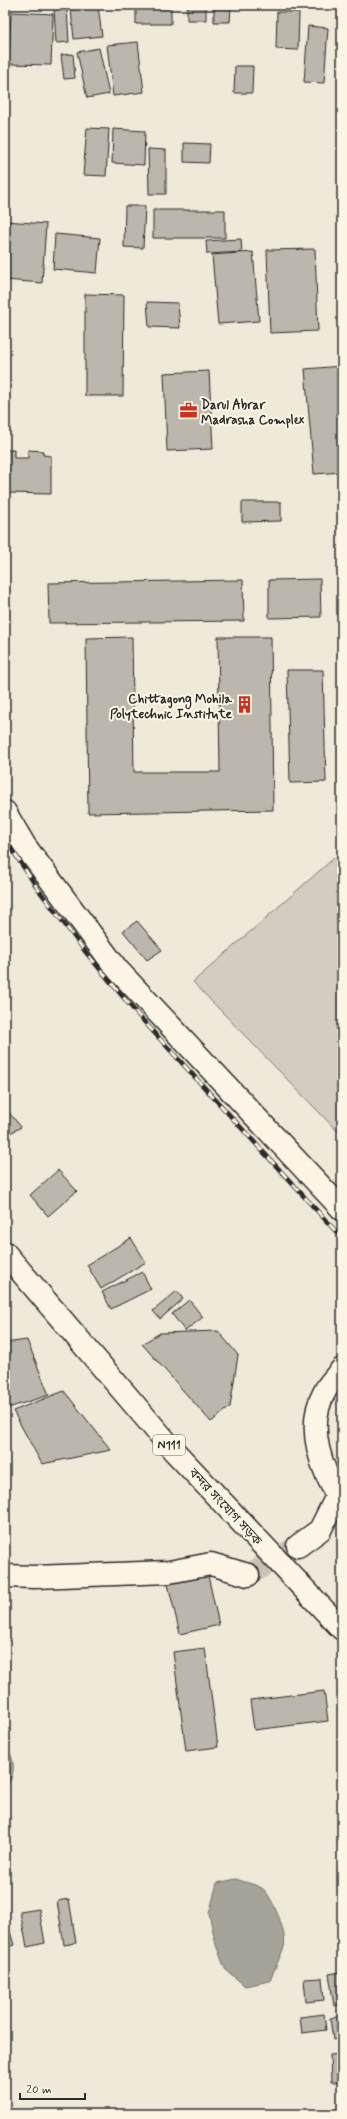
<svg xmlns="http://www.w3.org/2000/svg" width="347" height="2119" viewBox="0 0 347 2119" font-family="Mynerve,'Noto Sans Bengali',sans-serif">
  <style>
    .green { fill: #d2cdc0; stroke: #7e7c76 }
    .water { fill: #a6a399; stroke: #75736d }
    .building { fill: #bcb7ac; stroke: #2b2b2b }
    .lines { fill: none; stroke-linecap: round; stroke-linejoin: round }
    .minor-tunnel { stroke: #c8c3b7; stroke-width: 22; stroke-dasharray: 22 11; stroke-linecap: butt }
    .minor-casing { stroke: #2b2b2b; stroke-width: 25 }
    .highway-casing { stroke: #2b2b2b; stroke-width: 25 }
    .minor { stroke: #fcf5e5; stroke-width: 22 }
    .highway { stroke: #fcf5e5; stroke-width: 22 }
    .rail-casing { stroke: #2b2b2b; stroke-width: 4.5 }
    .rail { stroke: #fcf5e5; stroke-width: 3; stroke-dasharray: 9; stroke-linecap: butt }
    .labels { text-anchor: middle; stroke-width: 4; stroke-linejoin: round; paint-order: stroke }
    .shield { fill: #fcf5e5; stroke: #6a6863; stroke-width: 1 }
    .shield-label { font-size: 12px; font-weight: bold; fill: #2b2b2b }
    .poi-label { font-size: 13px; font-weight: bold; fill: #2b2b2b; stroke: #fcf5e5; text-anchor: start }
    .street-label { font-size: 13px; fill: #2b2b2b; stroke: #fcf5e5 }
  </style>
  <rect width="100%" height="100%" fill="#efe9da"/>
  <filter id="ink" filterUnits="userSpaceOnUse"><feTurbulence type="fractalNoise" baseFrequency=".025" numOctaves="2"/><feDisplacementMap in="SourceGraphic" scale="8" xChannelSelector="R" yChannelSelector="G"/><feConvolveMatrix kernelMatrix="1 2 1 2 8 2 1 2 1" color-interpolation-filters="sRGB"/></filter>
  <g filter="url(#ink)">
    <path class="green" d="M342,851V1136L193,982Z"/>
    <path class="water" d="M5,1746C16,1757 16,1777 5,1787Z
      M236,1879C243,1882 255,1884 262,1888C272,1895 288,1935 284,1947C280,1958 274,1969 270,1981L245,1986L225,1969L216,1945L209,1914L217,1883Z"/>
    <path class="building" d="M214,5H231L230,22H214Z
      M98,6L102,36L74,39L71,10Z
      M136,7H171V24H136Z
      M187,7H206V20H187Z
      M54,9H67L69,42L56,43Z
      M11,12L53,14L51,65L9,64Z
      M277,12H299L298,50L276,49Z
      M308,26L328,28L324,83L304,82Z
      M138,42L144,92L113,96L107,45Z
      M99,48L109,94L87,98L77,52Z
      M73,54L75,78L64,79L61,55Z
      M235,66H253L252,93H234Z
      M87,128L109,129L106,176L83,175Z
      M113,129L145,131L144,165L112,163Z
      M184,143L210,144L209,163L184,162Z
      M148,149L166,150V194H149Z
      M125,206H145L143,248L124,247Z
      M153,210H225V238H153Z
      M5,221L46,224L42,283L5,280Z
      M55,234L100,238L97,273L53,269Z
      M241,239L242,252L207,254L206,241Z
      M315,249L318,331L270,333L267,250Z
      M253,252L259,321L218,324L212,255Z
      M85,294L124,295L123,396H85Z
      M147,302L178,303L180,328L149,327Z
      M342,366V472L314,474L305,369Z
      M209,371L213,449L167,451L164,373Z
      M5,450H14V458H28V450L43,451V455L51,456V494L5,493Z
      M242,502H281V521L242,522Z
      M320,579L321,617L269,618V580Z
      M243,580L244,621L49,623L48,583Z
      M132,637L134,772H220L218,637H271L273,810L88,813L86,638Z
      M287,670H323L326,782L290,783Z
      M137,921L162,950L147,960L123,931Z
      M5,1108L21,1127L5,1136Z
      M58,1170L77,1191L48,1216L30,1195Z
      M131,1238L146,1262L101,1289L87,1265Z
      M142,1272L151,1289L111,1309L102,1292Z
      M177,1291L183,1299L160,1319L153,1311Z
      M189,1300L203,1317L185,1331L172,1314Z
      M218,1331L238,1355L230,1407L211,1422L142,1344L160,1333Z
      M27,1340L49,1395L5,1409V1343Z
      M64,1391L111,1450L42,1464L13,1411Z
      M207,1571L219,1625L180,1634L167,1580Z
      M205,1648L218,1747L186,1751L173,1652Z
      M324,1691L328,1721L254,1730L250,1700Z
      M69,1899L76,1943L64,1945L57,1901Z
      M39,1909L45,1943L27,1947L20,1912Z
      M5,1915L14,1945L5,1948Z
      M342,1972V2004L334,2006L329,1974Z
      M322,1978L324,2000L306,2002L304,1979Z
      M324,2014L326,2030L302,2033L300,2017Z
      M342,2016V2038L333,2040L330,2018Z
      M342,2054V2082H331L330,2055Z
      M342,2089V2106L340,2090Z
      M301,2111V2114H282Z"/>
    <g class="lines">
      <path class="minor-tunnel" d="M248,1575L298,1546"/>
      <defs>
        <path id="minor" d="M5,812L25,846L117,969L342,1209
          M342,1369C336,1377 328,1384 324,1393C305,1428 322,1472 342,1503
          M298,1546L320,1530L337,1496
          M5,1576L34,1577L169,1572L211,1564L248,1575"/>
        <path id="highway" d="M5,1253L174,1451L342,1629"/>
      </defs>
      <use href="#minor" class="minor-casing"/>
      <use href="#highway" class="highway-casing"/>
      <use href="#minor" class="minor"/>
      <use href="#highway" class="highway"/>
      <defs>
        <path id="rail" d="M5,839L38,889L84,950L139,1016L342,1238"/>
      </defs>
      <use href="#rail" class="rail-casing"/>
      <use href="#rail" class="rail"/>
    </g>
  </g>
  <defs>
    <symbol id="office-bare" viewBox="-9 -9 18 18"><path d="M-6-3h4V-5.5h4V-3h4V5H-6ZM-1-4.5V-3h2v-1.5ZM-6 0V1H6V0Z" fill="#c8321e" stroke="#fcf5e5" stroke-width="2.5" paint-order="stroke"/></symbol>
    <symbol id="building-bare" viewBox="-9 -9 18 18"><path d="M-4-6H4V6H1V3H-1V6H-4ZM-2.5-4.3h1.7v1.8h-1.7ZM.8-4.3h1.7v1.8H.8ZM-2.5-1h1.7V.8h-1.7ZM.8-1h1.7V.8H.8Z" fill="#c8321e" stroke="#fcf5e5" stroke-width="2.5" paint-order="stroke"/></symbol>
  </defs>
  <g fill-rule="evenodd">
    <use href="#office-bare" x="176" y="398" width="25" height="25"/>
    <use href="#building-bare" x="232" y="692" width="25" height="25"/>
  </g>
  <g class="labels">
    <rect class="shield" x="153" y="1435" width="32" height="20" rx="3"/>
    <g class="shield-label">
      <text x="169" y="1449">N111</text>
    </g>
    <g class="poi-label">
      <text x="201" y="409">Darul Abrar<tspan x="201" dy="15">Madrasha Complex</tspan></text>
      <text x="232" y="703" text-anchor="end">Chittagong Mohila<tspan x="232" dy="15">Polytechnic Institute</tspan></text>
    </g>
    <g class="street-label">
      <text transform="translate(226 1506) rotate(47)" y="5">বন্দর সংযোগ সড়ক</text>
    </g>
  </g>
  <rect width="347" height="2119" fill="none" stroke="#fcf5e5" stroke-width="20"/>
  <rect x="10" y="10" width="327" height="2099" fill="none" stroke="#2b2b2b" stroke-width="1.5" filter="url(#ink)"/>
  <path d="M20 2093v6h65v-6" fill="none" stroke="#2b2b2b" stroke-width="2"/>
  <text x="26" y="2093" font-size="12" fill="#2b2b2b" stroke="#fcf5e5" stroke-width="3" paint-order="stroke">20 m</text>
</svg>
